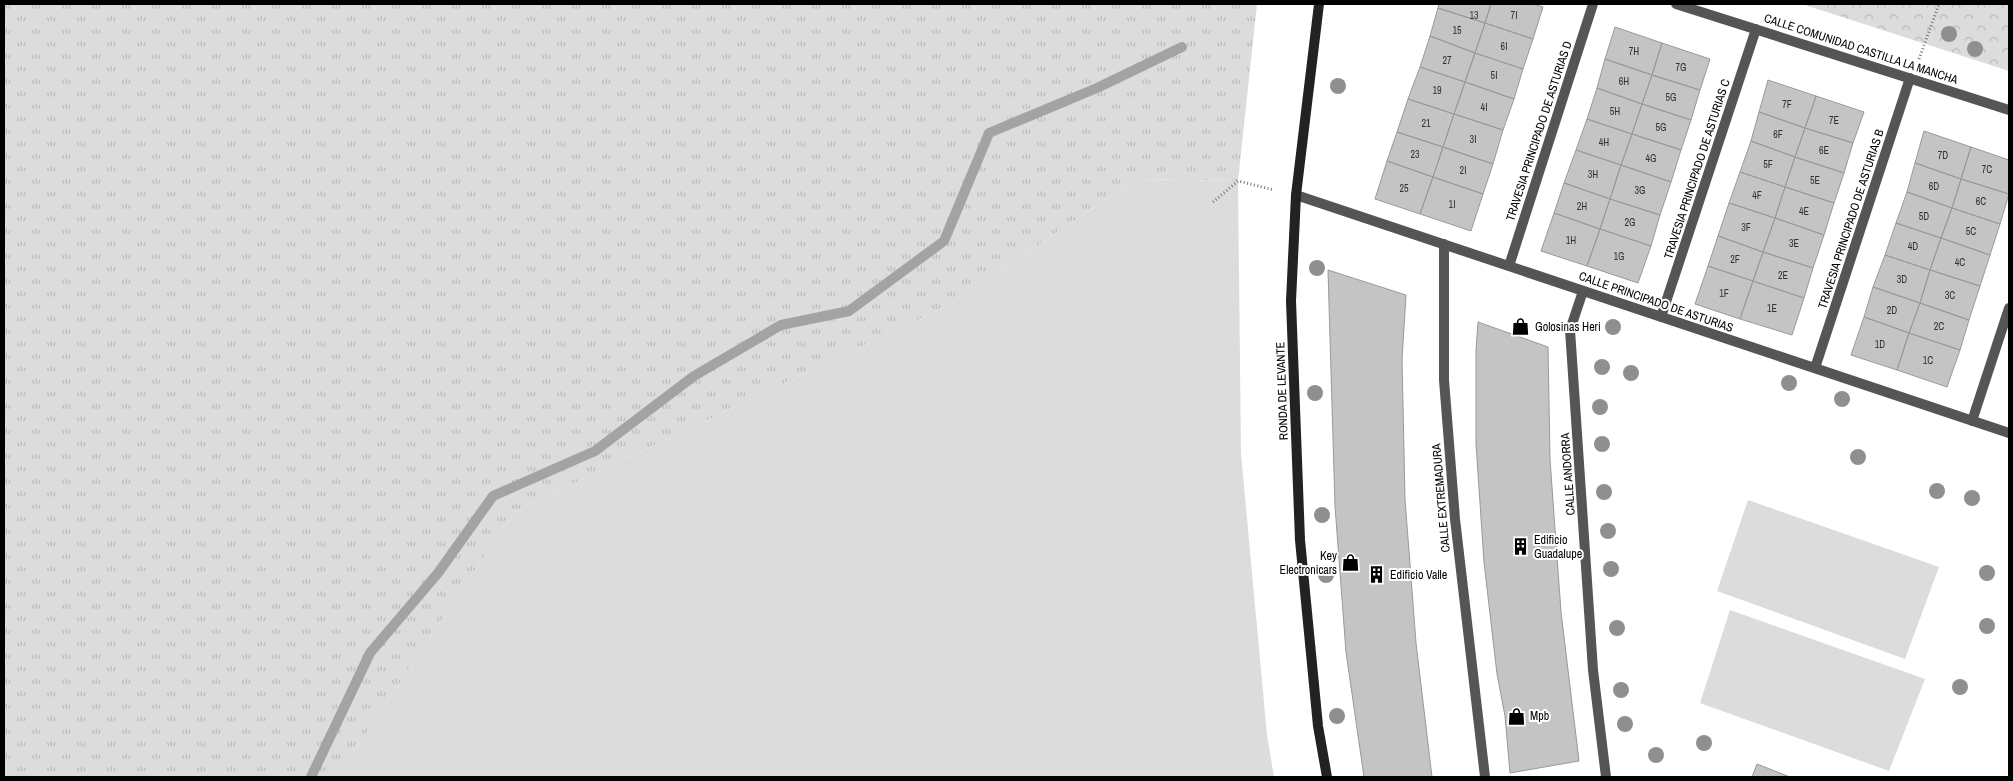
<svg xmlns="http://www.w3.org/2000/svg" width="2013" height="781" viewBox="0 0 2013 781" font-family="'Archivo Narrow',sans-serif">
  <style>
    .grass { fill: url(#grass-tufts) }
    .forest { fill: url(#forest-crowns) }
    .garden { fill: #dcdcdc }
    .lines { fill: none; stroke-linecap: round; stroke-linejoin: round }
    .stream { stroke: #a3a3a3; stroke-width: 10 }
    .building { fill: #c4c4c4; stroke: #999 }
    .path { stroke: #777; stroke-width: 3; stroke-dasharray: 1 2.5; stroke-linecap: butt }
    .street { stroke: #555; stroke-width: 10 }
    .secondary { stroke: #222; stroke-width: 10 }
    .tree { fill: #8f8f8f }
    .labels { text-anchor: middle; stroke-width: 4; stroke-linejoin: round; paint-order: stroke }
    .number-label { font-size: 10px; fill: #313131 }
    .street-label { font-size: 12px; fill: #000; stroke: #fff }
    .poi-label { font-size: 12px; fill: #000; stroke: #fff; text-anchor: start }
  </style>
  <defs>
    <pattern id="grass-tufts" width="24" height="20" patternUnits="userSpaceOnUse" patternTransform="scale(1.25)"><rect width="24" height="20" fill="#dcdcdc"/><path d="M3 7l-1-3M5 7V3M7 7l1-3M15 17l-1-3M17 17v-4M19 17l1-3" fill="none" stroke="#bbb"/></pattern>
    <pattern id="forest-crowns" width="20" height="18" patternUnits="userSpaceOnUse" patternTransform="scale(1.25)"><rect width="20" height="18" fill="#dcdcdc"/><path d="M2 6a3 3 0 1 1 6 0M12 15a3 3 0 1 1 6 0" fill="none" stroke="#bbb"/></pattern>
  </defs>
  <rect width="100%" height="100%" fill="#fff"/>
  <path class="grass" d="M4,4H1257L1238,181L1136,179L951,304L514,512L337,777H4Z"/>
  <path class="forest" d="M1802,4H2009V71Z"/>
  <path class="garden" d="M1136,179L1238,181L1241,454L1267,735L1274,777H337L514,512L951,304Z
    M1748,500L1939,567L1905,659L1717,591Z
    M1730,610L1925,679L1889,771L1700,703Z"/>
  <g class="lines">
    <path class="stream" d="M311,777L370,653L438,573L493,496L595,451L694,376L781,325L849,311L944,241L989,133L1097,88L1182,47"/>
  </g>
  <path class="building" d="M1439,4H1491L1485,23L1438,8Z
    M1491,4H1533L1543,7L1533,39L1485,23Z
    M1438,8L1485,23L1475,53L1430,36Z
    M1485,23L1533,39L1523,69L1475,53Z
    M1615,27L1662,43L1652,75L1605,59Z
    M1430,36L1475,53L1465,82L1420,67Z
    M1662,43L1710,59L1700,90L1652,75Z
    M1475,53L1523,69L1514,99L1465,82Z
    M1605,59L1652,75L1642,104L1597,88Z
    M1420,67L1465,82L1454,114L1408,99Z
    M1652,75L1700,90L1691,120L1642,104Z
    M1768,80L1816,96L1805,128L1759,112Z
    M1465,82L1514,99L1503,130L1454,114Z
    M1597,88L1642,104L1632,134L1587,119Z
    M1816,96L1864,112L1853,143L1805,128Z
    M1408,99L1454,114L1443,147L1397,132Z
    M1642,104L1691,120L1681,150L1632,134Z
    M1759,112L1805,128L1795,157L1751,141Z
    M1454,114L1503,130L1493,164L1443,147Z
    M1587,119L1632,134L1621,165L1576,150Z
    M1805,128L1853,143L1844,173L1795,157Z
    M1924,131L1971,147L1961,179L1915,163Z
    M1397,132L1443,147L1433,177L1387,161Z
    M1632,134L1681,150L1671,182L1621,165Z
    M1751,141L1795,157L1785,187L1740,172Z
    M1443,147L1493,164L1483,194L1433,177Z
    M1971,147L2009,160V194L1961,179Z
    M1576,150L1621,165L1610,199L1564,183Z
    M1795,157L1844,173L1834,203L1785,187Z
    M1387,161L1433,177L1420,214L1375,199Z
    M1915,163L1961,179L1952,208L1907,192Z
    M1621,165L1671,182L1660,215L1610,199Z
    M1740,172L1785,187L1775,218L1729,203Z
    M1433,177L1483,194L1471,231L1420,214Z
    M1961,179L2009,194L2000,224L1952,208Z
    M1564,183L1610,199L1600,229L1554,213Z
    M1785,187L1834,203L1824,235L1775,218Z
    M1907,192L1952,208L1941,238L1896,223Z
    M1610,199L1660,215L1651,246L1600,229Z
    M1729,203L1775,218L1763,252L1718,236Z
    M1952,208L2000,224L1990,255L1941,238Z
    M1554,213L1600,229L1587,266L1541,251Z
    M1775,218L1824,235L1813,268L1763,252Z
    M1896,223L1941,238L1930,270L1885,255Z
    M1600,229L1651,246L1638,283L1587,266Z
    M1718,236L1763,252L1753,281L1708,266Z
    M1941,238L1990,255L1980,286L1930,270Z
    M1763,252L1813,268L1804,298L1753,281Z
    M1885,255L1930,270L1920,303L1873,287Z
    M1708,266L1753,281L1740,319L1695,304Z
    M1328,270L1406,295L1402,359L1405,499L1416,643L1432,777H1364L1346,652L1335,506Z
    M1930,270L1980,286L1969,320L1920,303Z
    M1753,281L1804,298L1792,335L1740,319Z
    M1873,287L1920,303L1909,333L1864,317Z
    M1920,303L1969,320L1960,350L1909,333Z
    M1864,317L1909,333L1897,370L1851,355Z
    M1478,322L1548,347L1550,459L1561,612L1579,761L1510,773L1505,716L1497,674L1484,562L1476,444V350Z
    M1909,333L1960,350L1947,387L1897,370Z
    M1757,764L1790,777H1752Z"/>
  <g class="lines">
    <path class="path" d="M1919,59L1939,4
      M1213,202L1238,181L1274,190"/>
    <path class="street" d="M1676,4L2009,110
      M1296,195L2009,433
      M1444,244V380L1455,519L1485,777
      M1509,266L1593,4
      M1583,291L1570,330L1593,670L1606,777
      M1661,317L1756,29
      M1815,368L1910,78
      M1972,421L2009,308"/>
    <path class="secondary" d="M1319,4L1296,195L1291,301L1300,540L1318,726L1327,777"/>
  </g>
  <g class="tree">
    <circle cx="1949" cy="34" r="8"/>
    <circle cx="1975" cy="49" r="8"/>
    <circle cx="1338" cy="86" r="8"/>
    <circle cx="1317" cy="268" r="8"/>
    <circle cx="1613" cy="327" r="8"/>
    <circle cx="1602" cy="367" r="8"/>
    <circle cx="1631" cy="373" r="8"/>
    <circle cx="1789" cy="383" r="8"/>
    <circle cx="1315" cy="393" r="8"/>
    <circle cx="1842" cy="399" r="8"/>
    <circle cx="1600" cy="407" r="8"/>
    <circle cx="1602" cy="444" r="8"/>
    <circle cx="1858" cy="457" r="8"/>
    <circle cx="1937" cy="491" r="8"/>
    <circle cx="1604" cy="492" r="8"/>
    <circle cx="1972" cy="498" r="8"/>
    <circle cx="1322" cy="515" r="8"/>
    <circle cx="1608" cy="531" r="8"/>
    <circle cx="1611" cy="569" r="8"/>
    <circle cx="1987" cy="573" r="8"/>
    <circle cx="1326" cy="575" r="8"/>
    <circle cx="1987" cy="626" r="8"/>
    <circle cx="1617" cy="628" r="8"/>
    <circle cx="1960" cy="687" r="8"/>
    <circle cx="1621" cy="690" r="8"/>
    <circle cx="1337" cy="716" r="8"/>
    <circle cx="1625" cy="724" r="8"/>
    <circle cx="1704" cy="743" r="8"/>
    <circle cx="1656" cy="755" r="8"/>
  </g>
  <defs>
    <symbol id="shop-bare" viewBox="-9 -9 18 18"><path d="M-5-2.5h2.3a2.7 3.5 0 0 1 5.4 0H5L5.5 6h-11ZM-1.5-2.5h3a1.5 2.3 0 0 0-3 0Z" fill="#000" stroke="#fff" stroke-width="2.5" paint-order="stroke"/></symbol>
    <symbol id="building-bare" viewBox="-9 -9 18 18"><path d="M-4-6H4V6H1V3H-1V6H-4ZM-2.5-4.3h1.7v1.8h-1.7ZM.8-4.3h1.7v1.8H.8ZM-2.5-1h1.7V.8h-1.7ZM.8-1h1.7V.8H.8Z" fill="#000" stroke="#fff" stroke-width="2.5" paint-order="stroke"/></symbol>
  </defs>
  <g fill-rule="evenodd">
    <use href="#shop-bare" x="1508" y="314" width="25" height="25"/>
    <use href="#building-bare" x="1508" y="534" width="25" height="25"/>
    <use href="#shop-bare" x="1338" y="550" width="25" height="25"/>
    <use href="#building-bare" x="1364" y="562" width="25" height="25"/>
    <use href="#shop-bare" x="1504" y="704" width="25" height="25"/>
  </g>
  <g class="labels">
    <g class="number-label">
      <text x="1474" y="19">13</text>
      <text x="1514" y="19">7I</text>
      <text x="1457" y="34">15</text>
      <text x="1504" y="50">6I</text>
      <text x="1634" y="55">7H</text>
      <text x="1447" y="64">27</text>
      <text x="1681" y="71">7G</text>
      <text x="1494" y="79">5I</text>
      <text x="1624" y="85">6H</text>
      <text x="1437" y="94">19</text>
      <text x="1671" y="101">5G</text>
      <text x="1787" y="108">7F</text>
      <text x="1484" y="111">4I</text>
      <text x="1615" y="115">5H</text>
      <text x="1834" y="124">7E</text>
      <text x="1426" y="127">21</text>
      <text x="1661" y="131">5G</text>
      <text x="1778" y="138">6F</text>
      <text x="1473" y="143">3I</text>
      <text x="1604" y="146">4H</text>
      <text x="1824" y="154">6E</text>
      <text x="1415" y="158">23</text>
      <text x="1943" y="159">7D</text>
      <text x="1651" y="162">4G</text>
      <text x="1768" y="168">5F</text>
      <text x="1987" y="173">7C</text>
      <text x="1463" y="174">2I</text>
      <text x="1593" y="178">3H</text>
      <text x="1815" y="184">5E</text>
      <text x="1934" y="190">6D</text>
      <text x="1404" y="192">25</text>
      <text x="1640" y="194">3G</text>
      <text x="1757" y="199">4F</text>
      <text x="1981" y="205">6C</text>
      <text x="1452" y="208">1I</text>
      <text x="1582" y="210">2H</text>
      <text x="1804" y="215">4E</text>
      <text x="1924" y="220">5D</text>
      <text x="1630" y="226">2G</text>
      <text x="1746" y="231">3F</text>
      <text x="1971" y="235">5C</text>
      <text x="1571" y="244">1H</text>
      <text x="1794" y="247">3E</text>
      <text x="1913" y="250">4D</text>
      <text x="1619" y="260">1G</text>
      <text x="1735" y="263">2F</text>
      <text x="1960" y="266">4C</text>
      <text x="1783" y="279">2E</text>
      <text x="1902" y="283">3D</text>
      <text x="1724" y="297">1F</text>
      <text x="1950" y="299">3C</text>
      <text x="1772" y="312">1E</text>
      <text x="1892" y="314">2D</text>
      <text x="1939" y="330">2C</text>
      <text x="1880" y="348">1D</text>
      <text x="1928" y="364">1C</text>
    </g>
    <g class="street-label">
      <text transform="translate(1861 49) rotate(18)" y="4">CALLE COMUNIDAD CASTILLA LA MANCHA</text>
      <text transform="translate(1539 131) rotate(-72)" y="4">TRAVESIA PRINCIPADO DE ASTURIAS D</text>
      <text transform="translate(1697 169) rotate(-72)" y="4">TRAVESIA PRINCIPADO DE ASTURIAS C</text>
      <text transform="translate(1851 219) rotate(-72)" y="4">TRAVESIA PRINCIPADO DE ASTURIAS B</text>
      <text transform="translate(1656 302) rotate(19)" y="4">CALLE PRINCIPADO DE ASTURIAS</text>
      <text transform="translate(1282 391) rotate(-92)" y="4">RONDA DE LEVANTE</text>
      <text transform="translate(1568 474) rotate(-94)" y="4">CALLE ANDORRA</text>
      <text transform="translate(1441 498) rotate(-95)" y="4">CALLE EXTREMADURA</text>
    </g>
    <g class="poi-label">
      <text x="1535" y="331">Golosinas Heri</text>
      <text x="1534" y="544">Edificio<tspan x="1534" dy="14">Guadalupe</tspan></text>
      <text x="1337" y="560" text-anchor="end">Key<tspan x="1337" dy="14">Electronicars</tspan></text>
      <text x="1390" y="579">Edificio Valle</text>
      <text x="1530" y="720">Mpb</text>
    </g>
  </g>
  <rect width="2013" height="781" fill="none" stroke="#000000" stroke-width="10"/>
</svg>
